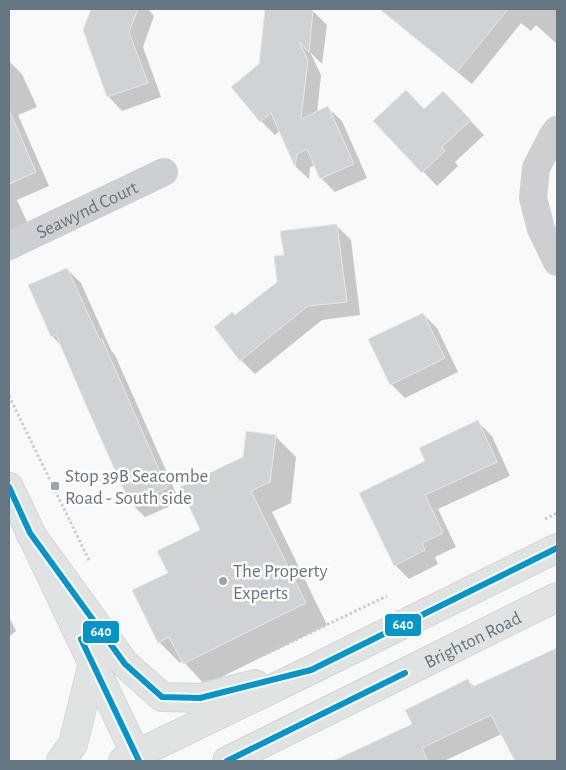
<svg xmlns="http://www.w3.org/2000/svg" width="566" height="770" viewBox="0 0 566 770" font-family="'Alegreya Sans',sans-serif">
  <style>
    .shadow { fill: #0003 }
    .building { fill: #d0d2d3; stroke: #e8e8e8 }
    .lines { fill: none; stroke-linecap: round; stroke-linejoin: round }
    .secondary-casing { stroke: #d5d6d7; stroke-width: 30 }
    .primary-casing { stroke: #d5d6d7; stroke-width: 30 }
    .path { stroke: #cbcccd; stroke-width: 3; stroke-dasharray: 2.5 2.5; stroke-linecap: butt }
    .street { stroke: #cecfd0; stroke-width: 28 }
    .secondary { stroke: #e1e2e2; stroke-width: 28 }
    .primary { stroke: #e1e2e2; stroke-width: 28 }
    .bus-1-casing { stroke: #fff; stroke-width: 10 }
    .bus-1 { stroke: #0095c8; stroke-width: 6 }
    .poi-dot { fill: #99a4ac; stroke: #fff; stroke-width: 2 }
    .labels { text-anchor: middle; stroke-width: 5; stroke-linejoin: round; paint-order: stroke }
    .street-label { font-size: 19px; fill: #657683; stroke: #fff }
    .poi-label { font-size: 19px; fill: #657683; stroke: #fff; text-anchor: start }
    .line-badge { stroke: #fff; stroke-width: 2 }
    .badge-label { font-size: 14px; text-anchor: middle; font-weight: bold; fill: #fff }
  </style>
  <rect width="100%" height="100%" fill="#f9f9f9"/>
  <path class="shadow" d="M93,9H148L154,16L143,47L161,97L122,111L109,97L85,30Z
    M267,9H296L313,11L327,25L322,64L310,52L321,75L317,113L328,108L342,121L367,178L335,192L321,178L315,165L310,167L309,179L296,167L280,130L275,135L261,121L260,64Z
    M379,9H439L444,12L447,9H557V44L536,25L531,31L521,23L472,84Z
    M9,61L22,74L37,107L18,115L49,186L17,200L29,226L9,235Z
    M457,107L484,135L455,162L458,166L437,186L375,121L425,111Z
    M337,226L351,240L360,315L322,320L255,374L241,360L216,328L235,317L279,282L285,256Z
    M67,269L81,283L111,350L115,355L180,502L145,517L131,503L62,347L52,336Z
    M423,314L437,328L458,372L405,398L391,384Z
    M478,422L492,436L510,476L438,509L456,547L435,557L438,564L409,579L395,565L427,461Z
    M275,436L296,457L291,503L272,512L327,625L205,685L183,661L180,663L159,642L169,573L201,531L244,458Z
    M9,617L16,631L9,637Z
    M557,649V761H516L502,734L444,761H359L355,752L414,725L468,681L475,687Z"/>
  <path class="building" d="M91,9H138L129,32L148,83L107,97L83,30Z
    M265,9H313L309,52L299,42L308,60L301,119L328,106L354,164L320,179L307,149L297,154L295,167L271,113L260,122L231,87L259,64Z
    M380,9H508L457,72Z
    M406,90L424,109L443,91L471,120L442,147L445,151L422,173L373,121Z
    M9,110L36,172L9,184Z
    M337,224L347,302L308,306L240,361L214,327L232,312L235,315L277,282L274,256L284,255L280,231Z
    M67,268L100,340L102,339L167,488L130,504L86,405L56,335L51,337L28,285Z
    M423,313L445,358L390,385L368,339Z
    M478,420L497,462L425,495L443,533L422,543L425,550L394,566L359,493L425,461L419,448Z
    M246,431L276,435L270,482L251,491L306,603L183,664L169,637L158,643L132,590L168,573L157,551L200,530L180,487L243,457Z
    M557,648V761H515L491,715L422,748L428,761H333L412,724L405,710L468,679L472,687Z"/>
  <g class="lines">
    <defs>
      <path id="secondary" d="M9,487L139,761"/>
      <g id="primary">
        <path d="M30,533L125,664L162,697L200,698L255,684"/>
        <path d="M61,761L73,744L93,663"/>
        <path d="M123,761L311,670L557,548"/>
        <path id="s2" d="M227,761L557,597"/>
      </g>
    </defs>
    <use href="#secondary" class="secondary-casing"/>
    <use href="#primary" class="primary-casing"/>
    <path class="path" d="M9,396L89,560
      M545,519L557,513
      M264,655L387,596"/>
    <g class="street">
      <path d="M557,130L553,135L536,168L533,198L541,229L557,262"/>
      <path id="s1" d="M9,246L164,172"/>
    </g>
    <use href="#secondary" class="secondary"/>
    <use href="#primary" class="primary"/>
    <defs>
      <path id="bus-1" d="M9,487L30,533L125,664L162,697L200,698L311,670L557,548
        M81,639L139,761
        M227,761L405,673"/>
    </defs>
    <use href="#bus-1" class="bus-1-casing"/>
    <use href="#bus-1" class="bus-1"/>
  </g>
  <g class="poi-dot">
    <rect x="50" y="481" width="10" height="10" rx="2.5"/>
    <circle cx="223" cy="581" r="5"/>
  </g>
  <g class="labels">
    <g class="street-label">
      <text dy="7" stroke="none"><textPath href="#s1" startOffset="86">Seawynd Court</textPath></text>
      <text dy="7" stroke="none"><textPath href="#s2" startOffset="274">Brighton Road</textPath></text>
    </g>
    <g class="poi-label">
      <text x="65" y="482">Stop 39B Seacombe<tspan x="65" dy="22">Road - South side</tspan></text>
      <text x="233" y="577">The Property<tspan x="233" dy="22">Experts</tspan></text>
    </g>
  </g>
  <g class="line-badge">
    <rect x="384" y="613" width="38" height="24" rx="5" fill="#0095c8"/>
    <rect x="82" y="620" width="38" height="24" rx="5" fill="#0095c8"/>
  </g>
  <g class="badge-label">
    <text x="403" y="629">640</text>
    <text x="101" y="636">640</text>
  </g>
  <rect width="566" height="770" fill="none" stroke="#657683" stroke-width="20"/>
</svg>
